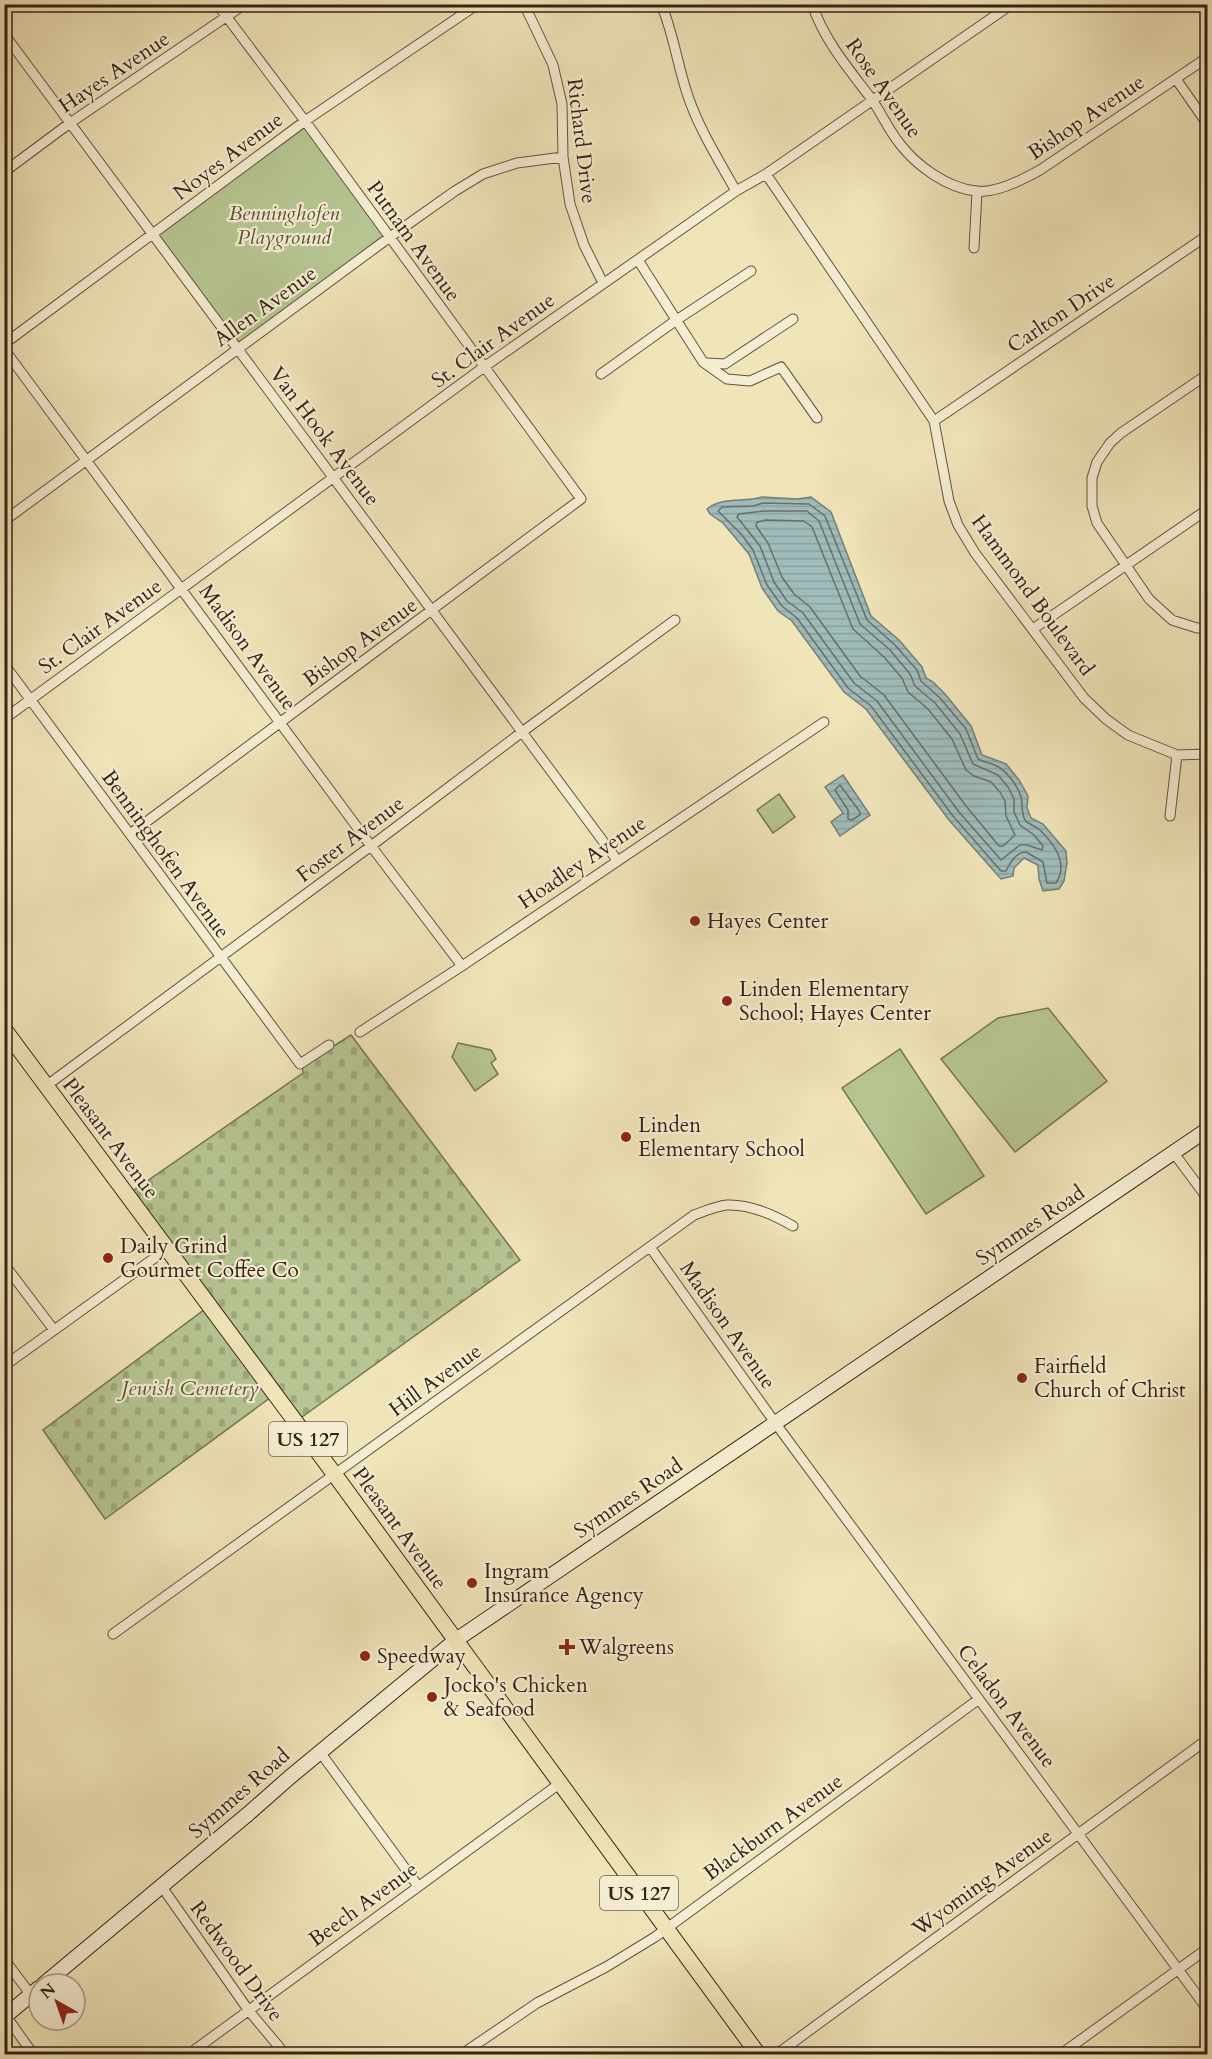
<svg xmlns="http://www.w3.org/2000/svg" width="1212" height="2059" viewBox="0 0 1212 2059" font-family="Cardo,serif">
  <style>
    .green { fill: #b6c592; stroke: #767454; stroke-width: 1.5 }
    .cemetery { fill: url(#cemetery-stones); stroke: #767454; stroke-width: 1.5 }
    .water { fill: url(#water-rules); stroke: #757e78; stroke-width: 1.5 }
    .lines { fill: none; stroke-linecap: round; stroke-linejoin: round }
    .shore { stroke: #6a6f68; stroke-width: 1.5 }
    .street-casing { stroke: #64523e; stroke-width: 11 }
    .secondary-casing { stroke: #352215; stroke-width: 16 }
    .primary-casing { stroke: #352215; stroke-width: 17 }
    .street { stroke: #f5edd2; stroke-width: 9 }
    .secondary { stroke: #f5edd2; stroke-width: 14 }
    .primary { stroke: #f0e4b9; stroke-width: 15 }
    .poi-dot { fill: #8f2418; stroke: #f5edd2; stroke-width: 2 }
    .labels { text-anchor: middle; stroke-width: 4.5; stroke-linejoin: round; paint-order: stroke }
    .shield { fill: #f5edd2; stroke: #6f5f4e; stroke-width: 1.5 }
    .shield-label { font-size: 20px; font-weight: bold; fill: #352215 }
    .street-label { font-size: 21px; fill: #352215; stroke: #f5edd2 }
    .park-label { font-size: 21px; font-style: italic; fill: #5c533a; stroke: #f5edd2 }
    .poi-label { font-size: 21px; fill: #352215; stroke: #f5edd2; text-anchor: start }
  </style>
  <defs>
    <pattern id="cemetery-stones" width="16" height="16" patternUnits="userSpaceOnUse" patternTransform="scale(1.5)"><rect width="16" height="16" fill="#b6c592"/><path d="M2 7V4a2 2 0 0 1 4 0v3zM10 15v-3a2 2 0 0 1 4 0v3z" fill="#9da97d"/></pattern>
    <pattern id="water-rules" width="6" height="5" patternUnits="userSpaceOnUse" patternTransform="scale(1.5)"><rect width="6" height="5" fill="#9fbcba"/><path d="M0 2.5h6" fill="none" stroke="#8aa19f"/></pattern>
  </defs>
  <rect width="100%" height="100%" fill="#f0e4b9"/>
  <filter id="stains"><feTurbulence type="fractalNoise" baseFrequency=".00333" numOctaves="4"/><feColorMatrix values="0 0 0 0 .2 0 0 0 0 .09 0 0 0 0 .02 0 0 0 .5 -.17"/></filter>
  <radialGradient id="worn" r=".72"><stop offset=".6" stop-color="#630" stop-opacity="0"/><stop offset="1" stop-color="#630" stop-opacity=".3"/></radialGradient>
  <path class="green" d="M305,121L390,237L237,349L154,235Z
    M779,794L795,817L773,833L757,810Z
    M1048,1008L1107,1081L1015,1152L941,1059L998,1018Z
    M458,1043L491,1050L496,1059L491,1063L498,1074L475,1091L452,1057Z
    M900,1049L984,1176L926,1214L842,1088Z"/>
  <path class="cemetery" d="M351,1035L520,1260L295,1422L274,1395L105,1519L43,1430L209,1306L127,1195L303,1073L302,1066Z"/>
  <path class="water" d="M762,497L797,499L811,497L831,512L871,616L899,640L922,667L926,678L933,682L945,694L971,726L982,755L1006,764L1019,780L1028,796L1027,808L1031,818L1043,824L1066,851L1067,863L1064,881L1059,889L1043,891L1039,879L1038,865L1024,858L1014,868L1013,876L1001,879L949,820L866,709L844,692L792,621L778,611L762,588L749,554L723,523L710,514L707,509C723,496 744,503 762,497Z
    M843,775L870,815L840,836L831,822L843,813L825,787Z"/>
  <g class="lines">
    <path class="shore" d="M763,503L809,504L825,516L867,620L895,645L917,670L921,681L940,698L966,729L978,759C984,762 990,763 995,765C1006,770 1018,786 1021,797C1023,805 1021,812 1025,820C1029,825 1036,826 1040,830C1054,844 1069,863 1056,883H1047L1043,862L1026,852C1016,852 1010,863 1006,871H1001L953,816L871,706L848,688L797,618L782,606L767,585L753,550L742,535L718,511L722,507L753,506Z
      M765,511H807L819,521L860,624L890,650L910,674L915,686L935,703L960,734L973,764L998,775L1008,787L1014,799V812L1020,825L1034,835L1043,846L1042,850L1027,845H1020L1001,860L959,812L877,701L854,683L803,613L787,601L774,582L760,546L737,517L739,514Z
      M766,520L804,521L812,527L853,629L884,657L902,678L908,692L928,709L952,739L966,770L974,776L991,782L1000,792L1005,801L1006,816L1015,835L1003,846H999L966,806L884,695L860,676L810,607L794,594L782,577L768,543L756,526L757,522Z
      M840,785L860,812V815L852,820L848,819V810L835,790Z"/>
    <defs>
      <path id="street" d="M524,4L553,65L562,104L563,157L570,204L584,245L603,283
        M661,4C673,32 677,62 686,90C697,126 718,159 736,191
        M812,4C824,40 848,68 870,97C881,112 888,129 900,144C917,166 947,188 976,191C995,194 1024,179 1040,170L1208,57
        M4,5L6,4
        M4,34L617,860
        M1176,79L1208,125
        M4,172L70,123L245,4
        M766,174L934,421L949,501L958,525L975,553L1084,698L1106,719L1128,735L1177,755L1208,754
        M974,248L977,192
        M638,260L703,362L727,379L750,381L781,367L817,418
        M4,344L305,121L478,4
        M4,349L371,846L462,966
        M707,363L725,364L793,319
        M601,374L675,321L751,271
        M1208,374L1121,433L1110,443L1097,462L1092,478V506L1097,523L1149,599L1172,620L1197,628H1208
        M934,421L1208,235
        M4,521L390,237L455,191L483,174L517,163L563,157
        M1033,629L1208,509
        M4,664L300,1064L329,1045
        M4,719L484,367L736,191L766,174L1012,4
        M1170,816L1177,755
        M130,834C280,721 431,612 581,499L305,121L217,4
        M360,1032L462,966L824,722
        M46,1086L371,846L522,732L675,620
        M1173,1152L1208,1199
        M650,1247L776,1424L1208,2010
        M4,1264L54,1330
        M4,1366L167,1249
        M113,1634L694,1215C705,1211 716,1206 727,1205C750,1204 774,1215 793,1226
        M320,1752L418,1886
        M162,1887L249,2011L285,2054
        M4,1959L31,1995
        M6,2016L33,2054
        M189,2054L559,1784
        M462,2054L537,2003L606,1967L655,1937L979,1699
        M777,2054L1208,1739
        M1061,2054L1208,1948"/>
      <path id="secondary" d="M44,1984L248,1814L290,1777L456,1640L1208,1129
        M4,2017L39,1988"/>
      <path id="primary" d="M4,1029L335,1475L758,2054"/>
    </defs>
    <use href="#street" class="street-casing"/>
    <use href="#secondary" class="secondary-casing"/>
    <use href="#primary" class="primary-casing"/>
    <use href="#street" class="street"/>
    <use href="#secondary" class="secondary"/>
    <use href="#primary" class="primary"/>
  </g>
  <g class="poi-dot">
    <circle cx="695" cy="921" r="6"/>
    <circle cx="727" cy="1001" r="6"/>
    <circle cx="626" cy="1137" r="6"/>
    <circle cx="108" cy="1258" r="6"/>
    <circle cx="1022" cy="1378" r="6"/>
    <circle cx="472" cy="1583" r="6"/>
    <path d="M564 1638h6v6h6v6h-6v6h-6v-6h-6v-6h6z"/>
    <circle cx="365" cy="1656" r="6"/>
    <circle cx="432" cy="1697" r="6"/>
  </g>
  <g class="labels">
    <g class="shield">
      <rect x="269" y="1422" width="78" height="34" rx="4.5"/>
      <rect x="600" y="1876" width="78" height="34" rx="4.5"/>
    </g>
    <g class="shield-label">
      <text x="308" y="1446">US 127</text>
      <text x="639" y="1900">US 127</text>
    </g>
    <g class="street-label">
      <text transform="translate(114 72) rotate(-34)" y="7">Hayes Avenue</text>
      <text transform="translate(884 88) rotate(55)" y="7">Rose Avenue</text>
      <text transform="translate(1086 117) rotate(-34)" y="7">Bishop Avenue</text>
      <text transform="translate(582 141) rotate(83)" y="7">Richard Drive</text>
      <text transform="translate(228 156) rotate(-37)" y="7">Noyes Avenue</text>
      <text transform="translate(414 241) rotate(54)" y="7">Putnam Avenue</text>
      <text transform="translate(265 306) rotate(-36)" y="7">Allen Avenue</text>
      <text transform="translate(1061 313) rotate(-34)" y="7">Carlton Drive</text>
      <text transform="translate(493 340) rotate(-36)" y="7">St. Clair Avenue</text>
      <text transform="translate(325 436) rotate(53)" y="7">Van Hook Avenue</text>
      <text transform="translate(1033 595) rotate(54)" y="7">Hammond Boulevard</text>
      <text transform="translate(100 626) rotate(-36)" y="7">St. Clair Avenue</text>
      <text transform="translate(360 642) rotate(-36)" y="7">Bishop Avenue</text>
      <text transform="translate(248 647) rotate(54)" y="7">Madison Avenue</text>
      <text transform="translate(350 839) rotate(-37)" y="7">Foster Avenue</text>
      <text transform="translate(166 854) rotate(54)" y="7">Benninghofen Avenue</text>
      <text transform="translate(582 862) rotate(-34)" y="7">Hoadley Avenue</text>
      <text transform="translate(111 1138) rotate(53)" y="7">Pleasant Avenue</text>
      <text transform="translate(1030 1225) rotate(-34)" y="7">Symmes Road</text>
      <text transform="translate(728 1325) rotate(55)" y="7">Madison Avenue</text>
      <text transform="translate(435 1380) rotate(-36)" y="7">Hill Avenue</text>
      <text transform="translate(628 1498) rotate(-34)" y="7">Symmes Road</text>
      <text transform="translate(400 1528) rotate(54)" y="7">Pleasant Avenue</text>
      <text transform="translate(1007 1706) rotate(53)" y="7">Celadon Avenue</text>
      <text transform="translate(239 1793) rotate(-41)" y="7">Symmes Road</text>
      <text transform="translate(773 1827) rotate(-36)" y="7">Blackburn Avenue</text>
      <text transform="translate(982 1882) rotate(-36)" y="7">Wyoming Avenue</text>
      <text transform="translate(363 1904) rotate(-36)" y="7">Beech Avenue</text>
      <text transform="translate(237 1961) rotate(54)" y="7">Redwood Drive</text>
    </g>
    <g class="park-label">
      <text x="284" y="220">Benninghofen<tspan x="284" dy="24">Playground</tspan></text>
      <text x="190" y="1395">Jewish Cemetery</text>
    </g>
    <g class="poi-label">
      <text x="707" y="928">Hayes Center</text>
      <text x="739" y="996">Linden Elementary<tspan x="739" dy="24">School; Hayes Center</tspan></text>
      <text x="638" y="1132">Linden<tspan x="638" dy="24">Elementary School</tspan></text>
      <text x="120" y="1253">Daily Grind<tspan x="120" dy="24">Gourmet Coffee Co</tspan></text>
      <text x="1034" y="1373">Fairfield<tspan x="1034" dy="24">Church of Christ</tspan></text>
      <text x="484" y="1578">Ingram<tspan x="484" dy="24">Insurance Agency</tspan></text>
      <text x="579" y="1654">Walgreens</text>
      <text x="377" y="1663">Speedway</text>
      <text x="444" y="1692">Jocko's Chicken<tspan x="444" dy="24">&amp; Seafood</tspan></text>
    </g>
  </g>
  <rect width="1212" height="2059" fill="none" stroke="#f0e4b9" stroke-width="24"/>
  <rect x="6" y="6" width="1200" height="2047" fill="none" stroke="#352215" stroke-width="3"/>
  <rect x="12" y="12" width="1188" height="2035" fill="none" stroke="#352215" stroke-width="1.5"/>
  <g transform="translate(57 2002) rotate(320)"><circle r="28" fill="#f5edd2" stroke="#a89c86" stroke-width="1.5"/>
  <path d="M0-4.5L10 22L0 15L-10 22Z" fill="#8f2418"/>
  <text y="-9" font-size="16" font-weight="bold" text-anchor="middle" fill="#352215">N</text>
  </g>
  <rect width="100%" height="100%" filter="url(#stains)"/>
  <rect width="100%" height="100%" fill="url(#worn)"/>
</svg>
